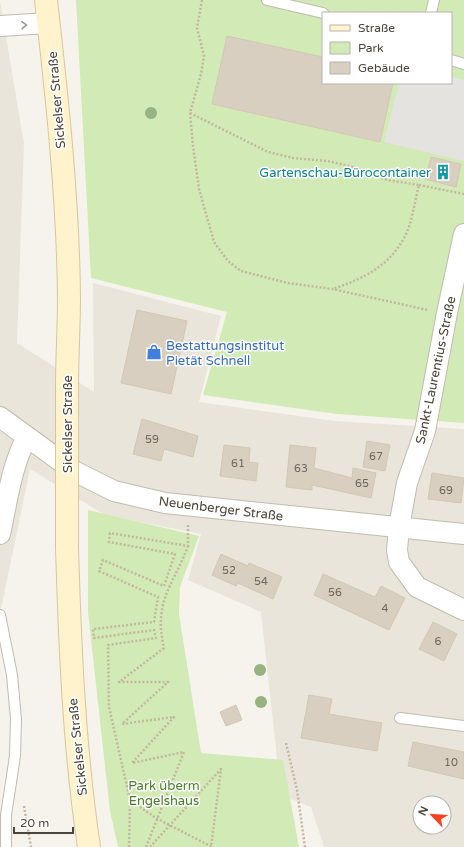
<svg xmlns="http://www.w3.org/2000/svg" width="464" height="847" viewBox="0 0 464 847" font-family="'Varela Round',sans-serif">
  <style>
    .residential { fill: #eae5da; fill-rule: evenodd }
    .green { fill: #d2eab5; fill-rule: evenodd }
    .parking { fill: #e5e3e0 }
    .building { fill: #d8cfc1; stroke: #d3c7b4 }
    .lines { fill: none; stroke-linecap: round; stroke-linejoin: round }
    .lane-casing { stroke: #c2bbae; stroke-width: 12 }
    .street-casing { stroke: #c2bbae; stroke-width: 22 }
    .secondary-casing { stroke: #d6c79b; stroke-width: 24 }
    .path { stroke: #c4b79f; stroke-width: 2.5; stroke-dasharray: 2 2; stroke-linecap: butt }
    .lane { stroke: #fff; stroke-width: 10 }
    .street { stroke: #fff; stroke-width: 20 }
    .secondary { stroke: #fff3cd; stroke-width: 22 }
    .secondary-bridge-casing { stroke: #d6c79b; stroke-width: 24; stroke-linecap: butt }
    .secondary-bridge { stroke: #fff3cd; stroke-width: 22 }
    .tree { fill: #97b381 }
    .oneway { stroke: #9c9892 }
    .labels { text-anchor: middle; stroke-width: 3; stroke-linejoin: round; paint-order: stroke }
    .number-label { font-size: 11px; fill: #6e675b }
    .street-label { font-size: 13px; fill: #4b4439; stroke: #fff }
    .culture-label { font-size: 13px; fill: #0d838f; stroke: #fff; text-anchor: end }
    .shop-label { font-size: 13px; fill: #366cbe; stroke: #fff; text-anchor: start }
    .park-label { font-size: 13px; fill: #4a7f2a; stroke: #fff }
  </style>
  <rect width="100%" height="100%" fill="#f6f3ec"/>
  <path class="residential" d="M0,1L24,144L17,343L94,392L93,283L221,316L199,402L335,421L464,429V847H324L311,807L281,795L261,612L188,580L201,534L105,515L30,469L0,614ZM420,803H444V827H420Z"/>
  <path class="green" d="M76,0H464V423L337,414L203,395L227,312L91,278ZM323,13H451V83H323Z
    M88,510L199,536L180,587L179,614L201,753L283,760L299,847H118L110,811L88,612Z"/>
  <path class="parking" d="M451,77L464,80V161L384,142L399,83H451Z"/>
  <path class="building" d="M227,36L323,57V83H393L380,142L212,104Z
    M431,157L461,164L456,187L425,179Z
    M137,310L187,321L171,394L121,383Z
    M142,419L198,436L193,457L164,449L161,461L133,454Z
    M367,441L390,445L385,471L363,467Z
    M224,445L250,448L249,462L258,463L256,481L220,476Z
    M290,445L316,448L314,468L352,478L353,468L376,473L371,498L312,485V490L286,487Z
    M432,473L464,478L461,503L428,499Z
    M221,554L248,566L249,563L282,577L273,599L238,583L236,586L212,575Z
    M323,574L375,597L381,586L405,598L389,630L314,595Z
    M433,622L457,634L444,661L419,649Z
    M309,695L332,699L329,714L382,723L377,751L301,738Z
    M236,705L242,720L226,726L220,712Z
    M413,742L464,752V779L408,766Z"/>
  <g class="lines">
    <defs>
      <path id="lane" d="M267,0L323,13
        M431,13L434,0
        M451,60L464,64
        M0,615L12,675L16,719L15,756L6,815V847
        M400,718L464,726"/>
      <path id="street" d="M0,26L48,23
        M464,234L447,313L425,431L407,483L399,527L397,550L399,562L417,587L464,610
        M0,417L74,471L114,491L165,503L464,534
        M0,534C7,503 11,466 27,437"/>
      <path id="secondary" d="M46,0C57,98 68,198 69,297C69,327 67,357 67,388
        M67,547C70,648 74,747 89,847"/>
    </defs>
    <use href="#lane" class="lane-casing"/>
    <use href="#street" class="street-casing"/>
    <use href="#secondary" class="secondary-casing"/>
    <path class="path" d="M202,0L197,28L204,56L201,74L190,113L193,146L199,189L214,242L228,261L241,271L288,283L332,289L428,310
      M190,113L268,152L293,158L327,161L350,166L387,180L419,185C415,200 412,223 405,236C389,267 364,278 333,289
      M419,185L464,194
      M286,743L297,790L305,847
      M130,800L156,818L212,847
      M24,806L31,847
      M129,847L130,800L109,707L108,645L156,638L154,630L94,638L93,629L154,622L158,597L99,571L103,560L164,586L175,554L109,542L110,533L188,546V525
      M146,847L184,752L132,763L174,717L122,724L168,682H119L164,648C153,601 173,586 188,546
      M150,847L221,769L211,847"/>
    <use href="#lane" class="lane"/>
    <use href="#street" class="street"/>
    <use href="#secondary" class="secondary"/>
    <defs>
      <path id="secondary-bridge" d="M67,547V388"/>
    </defs>
    <use href="#secondary-bridge" class="secondary-bridge-casing"/>
    <use href="#secondary-bridge" class="secondary-bridge"/>
  </g>
  <g class="tree">
    <circle cx="151" cy="113" r="6"/>
    <circle cx="260" cy="670" r="6"/>
    <circle cx="261" cy="702" r="6"/>
  </g>
  <defs><path id="oneway-chevron" d="M-2-3.5L2.5 0L-2 3.5" fill="none" stroke-width="1.6" stroke-linecap="round" stroke-linejoin="round"/></defs>
  <use class="oneway" href="#oneway-chevron" transform="translate(24 25) rotate(-4)"/>
  <defs>
    <symbol id="building-bare" viewBox="-9 -9 18 18"><path d="M-4-6H4V6H1V3H-1V6H-4ZM-2.5-4.3h1.7v1.8h-1.7ZM.8-4.3h1.7v1.8H.8ZM-2.5-1h1.7V.8h-1.7ZM.8-1h1.7V.8H.8Z" fill="#0f9aa8" stroke="#fff" stroke-width="2.5" paint-order="stroke"/></symbol>
    <symbol id="shop-bare" viewBox="-9 -9 18 18"><path d="M-5-2.5h2.3a2.7 3.5 0 0 1 5.4 0H5L5.5 6h-11ZM-1.5-2.5h3a1.5 2.3 0 0 0-3 0Z" fill="#3f7fe0" stroke="#fff" stroke-width="2.5" paint-order="stroke"/></symbol>
  </defs>
  <g fill-rule="evenodd">
    <use href="#building-bare" x="432" y="161" width="22" height="22"/>
    <use href="#shop-bare" x="143" y="341" width="22" height="22"/>
  </g>
  <g class="labels">
    <g class="number-label">
      <text x="152" y="443">59</text>
      <text x="376" y="460">67</text>
      <text x="238" y="467">61</text>
      <text x="301" y="472">63</text>
      <text x="362" y="487">65</text>
      <text x="446" y="494">69</text>
      <text x="229" y="574">52</text>
      <text x="261" y="585">54</text>
      <text x="335" y="596">56</text>
      <text x="385" y="612">4</text>
      <text x="438" y="645">6</text>
      <text x="451" y="766">10</text>
    </g>
    <g class="street-label">
      <text transform="translate(56 100) rotate(-95)" y="5">Sickelser Straße</text>
      <text transform="translate(435 370) rotate(-78)" y="5">Sankt-Laurentius-Straße</text>
      <text transform="translate(67 424) rotate(-90)" y="5">Sickelser Straße</text>
      <text transform="translate(221 508) rotate(7)" y="5">Neuenberger Straße</text>
      <text transform="translate(77 747) rotate(-96)" y="5">Sickelser Straße</text>
    </g>
    <g class="culture-label">
      <text x="431" y="177">Gartenschau-Bürocontainer</text>
    </g>
    <g class="shop-label">
      <text x="166" y="350">Bestattungsinstitut<tspan x="166" dy="15">Pietät Schnell</tspan></text>
    </g>
    <g class="park-label">
      <text x="164" y="790">Park überm<tspan x="164" dy="15">Engelshaus</tspan></text>
    </g>
  </g>
  <rect x="322" y="12" width="130" height="72" fill="#ffffff" stroke="#b7b4b0"/>
  <rect x="330" y="25" width="20" height="6" fill="#fff3cd" stroke="#b7b4b0"/>
  <text x="358" y="32" font-size="12" fill="#4b4439">Straße</text>
  <rect x="330" y="42" width="20" height="12" fill="#d2eab5" stroke="#b7b4b0"/>
  <text x="358" y="52" font-size="12" fill="#4b4439">Park</text>
  <rect x="330" y="62" width="20" height="12" fill="#d8cfc1" stroke="#b7b4b0"/>
  <text x="358" y="72" font-size="12" fill="#4b4439">Gebäude</text>
  <g transform="translate(432 815) rotate(295)"><circle r="19" fill="#ffffff" stroke="#b7b4b0"/>
  <path d="M0-3L7 15L0 10L-7 15Z" fill="#fc3f1d"/>
  <text y="-6" font-size="11" font-weight="bold" text-anchor="middle" fill="#4b4439">N</text>
  </g>
  <path d="M14 827v6h59v-6" fill="none" stroke="#4b4439" stroke-width="2"/>
  <text x="20" y="827" font-size="12" fill="#4b4439" stroke="#ffffff" stroke-width="3" paint-order="stroke">20 m</text>
</svg>
